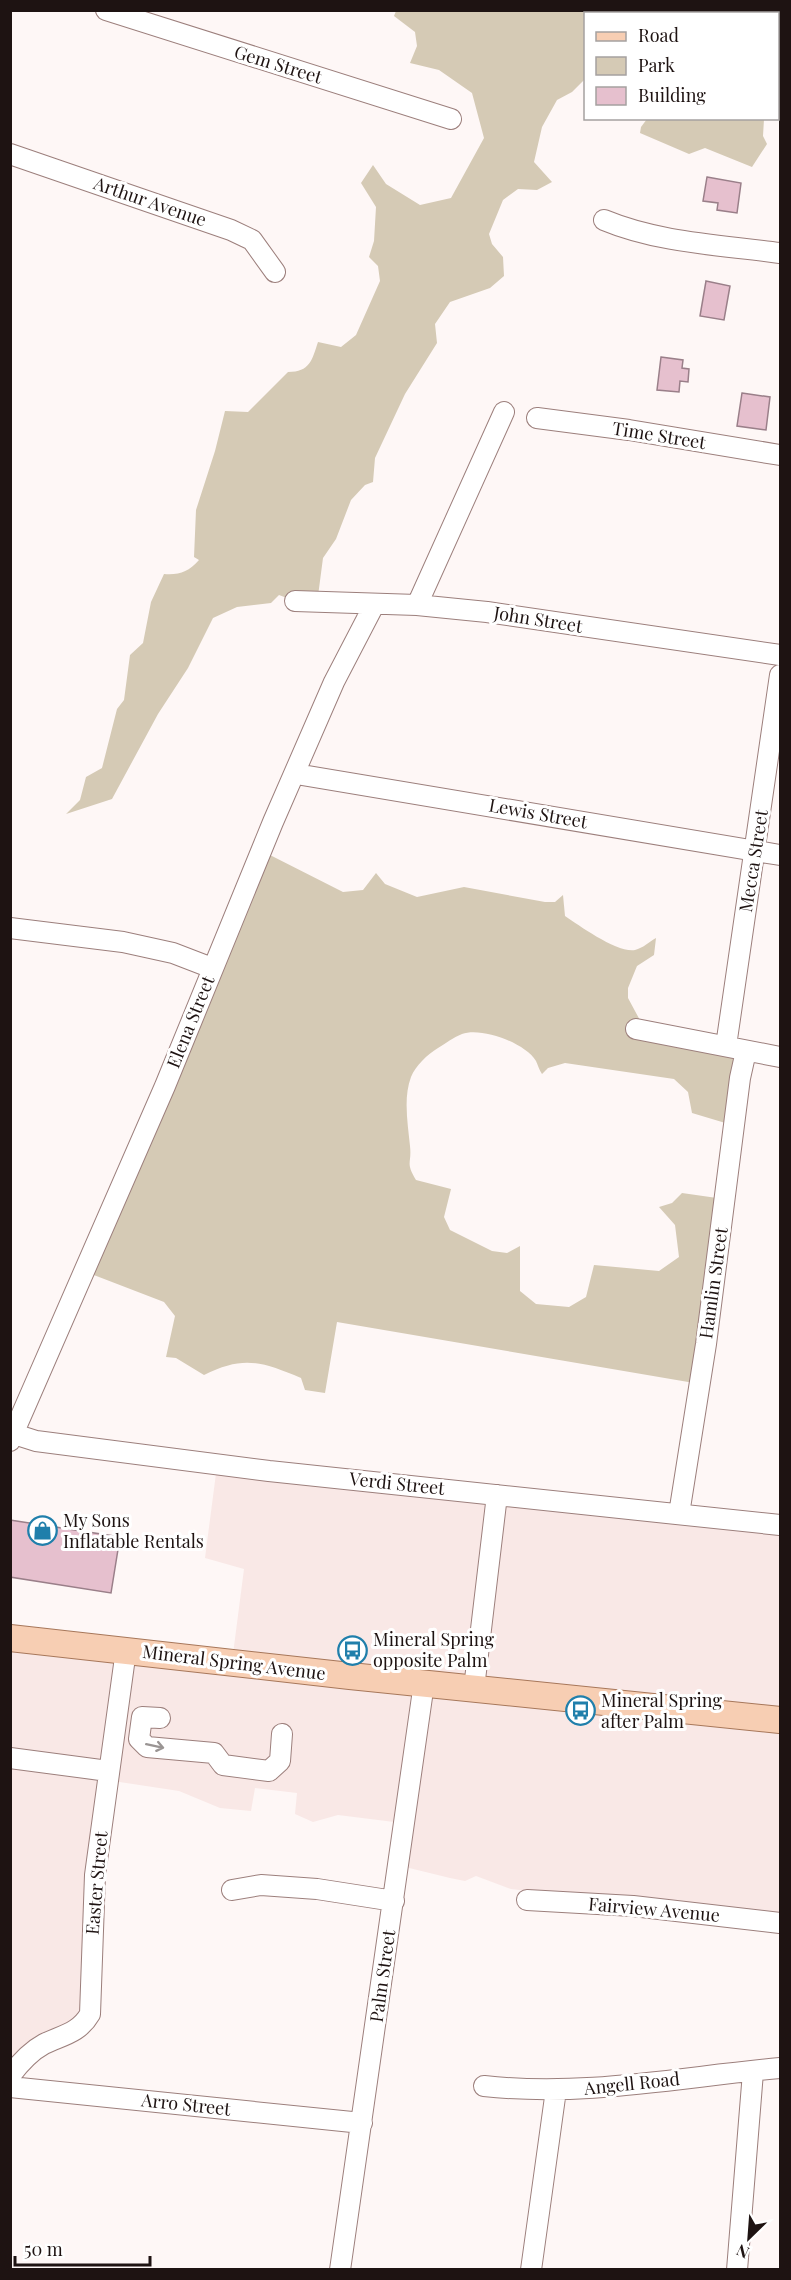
<svg xmlns="http://www.w3.org/2000/svg" width="791" height="2280" viewBox="0 0 791 2280" font-family="'Playfair Display',serif">
  <style>
    .built { fill: #f9e8e6 }
    .green { fill: #d5cab5 }
    .building { fill: #e6c0ce; stroke: #9a7f89; stroke-width: 1.5 }
    .lines { fill: none; stroke-linecap: round; stroke-linejoin: round }
    .minor-casing { stroke: #9c7f7c; stroke-width: 22 }
    .major-casing { stroke: #a7775a; stroke-width: 28 }
    .minor { stroke: #fff; stroke-width: 20 }
    .major { stroke: #f7ceb3; stroke-width: 26 }
    .oneway { stroke: #9a9594 }
    .labels { text-anchor: middle; stroke-width: 6; stroke-linejoin: round; paint-order: stroke }
    .street-label { font-size: 18px; fill: #1e1312; stroke: #fff }
    .poi-label { font-size: 18px; fill: #1e1312; stroke: #fff; text-anchor: start }
  </style>
  <rect width="100%" height="100%" fill="#fef7f6"/>
  <path class="built" d="M218,1458L780,1520V1920L511,1889L476,1876L465,1881L450,1878L401,1866L402,1823L338,1815L313,1822L295,1814L297,1793L255,1788L251,1811L220,1808L179,1791L113,1781L110,1787L95,2004L11,2080V1628L233,1654L244,1569L205,1558Z"/>
  <path class="green" d="M562,10L611,11L613,13L586,14L585,79L572,92L557,100L542,127L534,162L552,182L537,190L518,189L503,200L489,234L492,244L503,257L504,276L490,288L450,302L435,324L437,343L405,394L375,458L373,482L365,485L351,500L336,539L323,558L318,596L295,601L279,595L271,603L237,607L213,618L188,668L158,714L112,799L66,814L80,800L86,777L102,768L117,709L124,700L130,655L143,643L151,602L164,574C180,575 188,572 199,560L194,557L196,510L215,451L225,411L248,412L288,372C310,372 312,360 318,342L341,347L356,335L380,281L378,266L369,257L374,241L376,207L361,183L373,165L386,184L420,205L451,198L484,138L472,93L439,70L410,63L417,46L415,32L394,16L396,11Z
    M682,11H780V84L778,86V14L681,13Z
    M647,119H764L763,136L767,144L752,167L705,148L689,154L640,133L641,127Z
    M266,853L343,892L363,890L376,873L385,884L417,897L464,887L545,902H555L563,895L565,916C580,926 617,953 635,950C643,948 649,942 656,938L654,955L637,966L628,988V998L642,1024L747,1047L732,1125L692,1113L688,1092L674,1079L565,1063L548,1068L542,1074C539,1070 538,1065 536,1061C525,1043 482,1027 462,1034C454,1037 446,1043 438,1048C427,1055 416,1065 411,1077C403,1098 408,1125 410,1146C412,1164 405,1162 416,1180L451,1189L444,1217L450,1230L492,1251L507,1253L520,1246V1291L536,1304L569,1307L586,1297L594,1265L659,1271L679,1257L675,1225L659,1207L672,1203L682,1193L724,1199L700,1384L337,1322L325,1393L305,1390L301,1378C262,1362 244,1355 204,1375L176,1358L166,1357L175,1316L164,1302L86,1272Z"/>
  <path class="building" d="M707,177L741,183L737,213L717,210L718,203L703,201Z
    M706,281L730,286L724,320L700,316Z
    M661,357L683,360L682,368L689,369L688,382L680,381L679,392L657,390Z
    M742,393L770,397L766,430L737,426Z
    M10,1520L120,1537L111,1593L10,1577Z"/>
  <g class="lines">
    <defs>
      <path id="minor" d="M106,10L451,119
        M10,154L231,230L252,240L275,272
        M604,220C659,243 722,245 780,253
        M537,418L629,430L780,455
        M295,601L417,605L487,612L780,655
        M417,605L504,412
        M296,774L780,855
        M10,928L123,942L173,953L212,968
        M636,1029L780,1057
        M726,1046L780,675
        M14,1434L36,1441L269,1471L780,1525
        M10,1441L165,1086L273,822L334,682L374,605
        M679,1514L706,1344L740,1078L746,1051
        M474,1688L497,1495
        M160,1718L142,1717L139,1739L147,1747L214,1753L223,1765L269,1771L280,1761L282,1734
        M10,1758L108,1771
        M232,1890L261,1885L317,1889L394,1901
        M527,1900L633,1906L780,1923
        M10,2076C19,2064 31,2051 44,2044C63,2035 79,2033 90,2014L95,1875L126,1650
        M484,2086C586,2097 680,2077 780,2068
        M10,2087L362,2123
        M340,2270L424,1683
        M531,2270L556,2090
        M737,2270L753,2072"/>
      <path id="major" d="M10,1638L350,1676L780,1720"/>
    </defs>
    <use href="#minor" class="minor-casing"/>
    <use href="#major" class="major-casing"/>
    <use href="#minor" class="minor"/>
    <use href="#major" class="major"/>
  </g>
  <defs><path id="oneway-shaft" d="M-6 0H5M1.5-3L5.5 0L1.5 3" fill="none" stroke-width="1.6" stroke-linecap="round" stroke-linejoin="round" transform="scale(1.5)"/></defs>
  <use class="oneway" href="#oneway-shaft" transform="translate(155 1746) rotate(12)"/>
  <defs>
    <symbol id="shop-ring" viewBox="-11 -11 22 22"><circle r="9.5" fill="#fff" stroke="#207fab" stroke-width="1.5"/><path d="M-5-2.5h2.3a2.7 3.5 0 0 1 5.4 0H5L5.5 6h-11ZM-1.5-2.5h3a1.5 2.3 0 0 0-3 0Z" fill="#207fab"/></symbol>
    <symbol id="bus-ring" viewBox="-11 -11 22 22"><circle r="9.5" fill="#fff" stroke="#207fab" stroke-width="1.5"/><path d="M-5-6H5V4H4V6H2V4H-2V6H-4V4H-5ZM-3.5-4V0h7V-4ZM-3.5 1.2v1.5H-2V1.2ZM2 1.2v1.5H3.5V1.2Z" fill="#207fab"/></symbol>
  </defs>
  <g fill-rule="evenodd">
    <use href="#shop-ring" x="26" y="1514" width="33" height="33"/>
    <use href="#bus-ring" x="336" y="1634" width="33" height="33"/>
    <use href="#bus-ring" x="564" y="1694" width="33" height="33"/>
  </g>
  <g class="labels">
    <g class="street-label">
      <text transform="translate(278 65) rotate(17)" y="6">Gem Street</text>
      <text transform="translate(150 202) rotate(19)" y="6">Arthur Avenue</text>
      <text transform="translate(659 436) rotate(9)" y="6">Time Street</text>
      <text transform="translate(538 620) rotate(9)" y="6">John Street</text>
      <text transform="translate(538 814) rotate(10)" y="6">Lewis Street</text>
      <text transform="translate(754 861) rotate(-81)" y="6">Mecca Street</text>
      <text transform="translate(191 1022) rotate(-68)" y="6">Elena Street</text>
      <text transform="translate(714 1283) rotate(-82)" y="6">Hamlin Street</text>
      <text transform="translate(397 1484) rotate(6)" y="6">Verdi Street</text>
      <text transform="translate(234 1663) rotate(7)" y="6">Mineral Spring Avenue</text>
      <text transform="translate(97 1883) rotate(-85)" y="6">Easter Street</text>
      <text transform="translate(654 1910) rotate(5)" y="6">Fairview Avenue</text>
      <text transform="translate(383 1976) rotate(-82)" y="6">Palm Street</text>
      <text transform="translate(632 2084) rotate(-6)" y="6">Angell Road</text>
      <text transform="translate(186 2105) rotate(6)" y="6">Arro Street</text>
    </g>
    <g class="poi-label">
      <text x="63" y="1527">My Sons<tspan x="63" dy="21">Inflatable Rentals</tspan></text>
      <text x="373" y="1646">Mineral Spring<tspan x="373" dy="21">opposite Palm</tspan></text>
      <text x="601" y="1707">Mineral Spring<tspan x="601" dy="21">after Palm</tspan></text>
    </g>
  </g>
  <rect width="791" height="2280" fill="none" stroke="#1e1312" stroke-width="24"/>
  <rect x="584" y="12" width="195" height="108" fill="#ffffff" stroke="#a5a1a0" stroke-width="1.5"/>
  <rect x="596" y="32" width="30" height="9" fill="#f7ceb3" stroke="#a5a1a0" stroke-width="1.5"/>
  <text x="638" y="42" font-size="18" fill="#1e1312">Road</text>
  <rect x="596" y="57" width="30" height="18" fill="#d5cab5" stroke="#a5a1a0" stroke-width="1.5"/>
  <text x="638" y="72" font-size="18" fill="#1e1312">Park</text>
  <rect x="596" y="87" width="30" height="18" fill="#e6c0ce" stroke="#a5a1a0" stroke-width="1.5"/>
  <text x="638" y="102" font-size="18" fill="#1e1312">Building</text>
  <g transform="translate(749 2238) rotate(205)" stroke="#ffffff" stroke-width="4.5" paint-order="stroke">
  <path d="M0-4.5L10 22L0 15L-10 22Z" fill="#1e1312"/>
  <text y="-9" font-size="16" font-weight="bold" text-anchor="middle" fill="#1e1312">N</text>
  </g>
  <path d="M15 2256v9h135v-9" fill="none" stroke="#1e1312" stroke-width="3"/>
  <text x="24" y="2256" font-size="18" fill="#1e1312" stroke="#ffffff" stroke-width="4.5" paint-order="stroke">50 m</text>
</svg>
